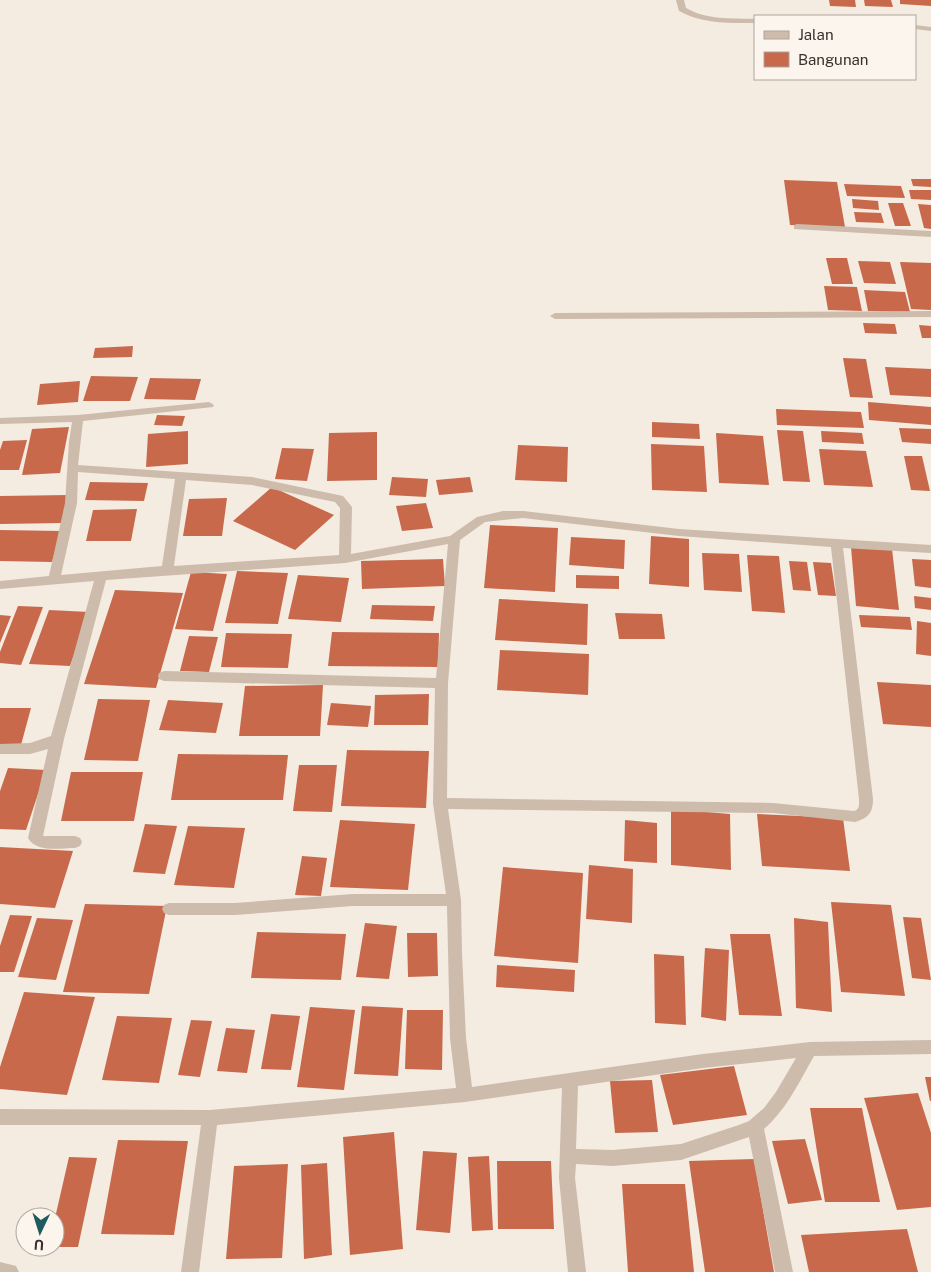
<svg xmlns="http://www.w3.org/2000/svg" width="931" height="1272" viewBox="0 0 931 1272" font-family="'Public Sans',sans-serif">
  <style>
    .building { fill: #c8694b }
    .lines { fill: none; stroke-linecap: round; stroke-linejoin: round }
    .minor { fill: #cdbbac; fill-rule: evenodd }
    .tertiary { fill: #cdbbac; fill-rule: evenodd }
  </style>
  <rect width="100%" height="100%" fill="#f4ebe1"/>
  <path class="building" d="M829,0H855L856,7L830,6Z
    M864,0H891L893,7L865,6Z
    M900,0H931V6L900,4Z
    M911,179H931V187L913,186Z
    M784,180L837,182L845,227L790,225Z
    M844,184L901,186L905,198L847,196Z
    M909,190H931V200L911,199Z
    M852,199L878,201L879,210L853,208Z
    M888,203H903L911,226H895Z
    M918,204L931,205V229L924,228Z
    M854,212L881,213L884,223L856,222Z
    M826,258H847L853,284H832Z
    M858,261L890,262L896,284L864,283Z
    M900,262L931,263V310L911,309Z
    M824,286L857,287L862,311L828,310Z
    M864,290L905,292L910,312L868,311Z
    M863,323L895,324L897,334L865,333Z
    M919,325L931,326V338H922Z
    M133,346L132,357L93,358L95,348Z
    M843,358L866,359L873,398L850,397Z
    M885,367L931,369V397L890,395Z
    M91,376L138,377L130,401H83Z
    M150,378L201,379L195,400L144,399Z
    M80,381L78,402L37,405L40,384Z
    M868,402L931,407V425L869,420Z
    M776,409L861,412L864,428L777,425Z
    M157,415L185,416L182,426L154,425Z
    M652,422L699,424L700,439L652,437Z
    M69,427L60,473L22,475L32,429Z
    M899,428L931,429V444L902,442Z
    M777,430L803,431L810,482L783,481Z
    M188,431V464L146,467L148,434Z
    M821,431L862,433L864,444L822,442Z
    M377,432V480L327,481L329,433Z
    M716,433L763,436L769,485L719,483Z
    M27,440L19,470H0V450L3,441Z
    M651,444L704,446L707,492L652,490Z
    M518,445L568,447L567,482L515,480Z
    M282,448L314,449L307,481L275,479Z
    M819,449L866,451L873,487L824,485Z
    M904,456H922L930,491L911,490Z
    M392,477L428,479L426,497L389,495Z
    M470,477L473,492L439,495L436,480Z
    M90,482L148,483L144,501L85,500Z
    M272,487L334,515L295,550L233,521Z
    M69,495L62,523L0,524V496Z
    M227,498L222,536H183L189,499Z
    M426,503L433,528L402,531L396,506Z
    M137,509L131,541H86L93,510Z
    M490,525L558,528L555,592L484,588Z
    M0,530L61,531L52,562L0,561Z
    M651,536L689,539V587L649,584Z
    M571,537L625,540L624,569L569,565Z
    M851,547L892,549L899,610L856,606Z
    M702,553L739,554L742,592L704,590Z
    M747,555L779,556L785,613L752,611Z
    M443,559L445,586L362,589L361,561Z
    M912,559L931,560V588L915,586Z
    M789,561L807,562L811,591L793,590Z
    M813,562L831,563L836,596L818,595Z
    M237,571L288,573L278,624L225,623Z
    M191,572L227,574L213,631L175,629Z
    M298,575L349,578L341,622L288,619Z
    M576,575L619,576V589L576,588Z
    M115,590L183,593L156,688L84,684Z
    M914,596L931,598V610L915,608Z
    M499,599L588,604L587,645L495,640Z
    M372,605L435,606L433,621L370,619Z
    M18,606L43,607L21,665L0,663V652Z
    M49,610L89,612L70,666L29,664Z
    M615,613L662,614L665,639H619Z
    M0,615L11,616L0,643Z
    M859,615L910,617L912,630L861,627Z
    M917,621L931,623V656L916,654Z
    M332,632L439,633L438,667L328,666Z
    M226,633L292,634L288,668L221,667Z
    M189,636L218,637L209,672L180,671Z
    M500,650L589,654L588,695L497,690Z
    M877,682L931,685V727L883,724Z
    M323,685L320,736H239L245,686Z
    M429,694L428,725H374L375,695Z
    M98,699L150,700L138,761L84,760Z
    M168,700L223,703L216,733L159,730Z
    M331,703L371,706L368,727L327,725Z
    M0,708H31L21,745H0Z
    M347,750L429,751L426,808L341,806Z
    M178,754L288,755L283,800H171Z
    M299,765H337L332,812L293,811Z
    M8,768L46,770L26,830L0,829V791Z
    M71,772H143L134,821H61Z
    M671,809L730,814L731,870L671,865Z
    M757,814L843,818L850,871L762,866Z
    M340,820L415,824L408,890L330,887Z
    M625,820L657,823V863L624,861Z
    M145,824L177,826L165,874L133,872Z
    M188,826L245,828L234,888L174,885Z
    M0,847L73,851L55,908L0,904Z
    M302,856L327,858L321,896L295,895Z
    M589,865L633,869L632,923L586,919Z
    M503,867L583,873L578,963L494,956Z
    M831,902L891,905L905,996L841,992Z
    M85,904L167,906L149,994L63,992Z
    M10,915L32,916L14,972H0V946Z
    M903,917L921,918L931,980L912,978Z
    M37,918L73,920L56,980L18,977Z
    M794,918L828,922L832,1012L796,1008Z
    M365,923L397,926L389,979L356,977Z
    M257,932L346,934L341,980L251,978Z
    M407,933H437L438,976L408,977Z
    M730,934H770L782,1016L739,1015Z
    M705,948L729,950L726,1021L701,1017Z
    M654,954L684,956L686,1025L655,1023Z
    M497,965L575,970L574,992L496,987Z
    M24,992L95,997L67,1095L0,1089V1067Z
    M362,1006L403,1008L398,1076L354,1074Z
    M310,1007L355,1010L344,1090L297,1087Z
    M407,1010H443L442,1070L405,1069Z
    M271,1014L300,1016L291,1070L261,1069Z
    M117,1016L172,1018L159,1083L102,1080Z
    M191,1020L212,1021L200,1077L178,1075Z
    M226,1028L255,1030L247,1073L217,1071Z
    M734,1066L747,1115L673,1125L660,1075Z
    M925,1077H931V1101H930Z
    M652,1080L658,1132L615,1133L610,1081Z
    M918,1093L931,1133V1207L897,1210L864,1098Z
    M810,1108H862L880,1202H825Z
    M394,1132L403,1249L350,1255L343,1137Z
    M805,1139L822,1200L788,1204L772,1141Z
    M118,1140L188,1141L174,1235L101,1234Z
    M423,1151L457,1153L450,1233L416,1230Z
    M489,1156L493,1230L472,1231L468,1157Z
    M69,1157L97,1158L78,1247H55V1218Z
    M754,1159L774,1272H705L689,1161Z
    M497,1161H551L554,1229H498Z
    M327,1163L332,1255L304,1259L301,1165Z
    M288,1164L282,1258L226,1259L234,1166Z
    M622,1184H685L694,1272H628Z
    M907,1229L918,1272H809L801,1235Z"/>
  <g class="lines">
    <path class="minor" d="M797,224L931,231V237L794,229V225Z
      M931,311V317L555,319L550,316L555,313Z
      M209,402L214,405L213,407L83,421L78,465L252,477L343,496L352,507L351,554L450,536L477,517L503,511H523L679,529L931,545V553L843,548L873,799C873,813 868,818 855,822L773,813L448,809L461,900L462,954L466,1038L472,1087L703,1054L810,1042L931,1040V1054L814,1056C799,1082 787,1109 764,1129L793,1272H775L749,1137L681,1160L613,1166L576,1164L575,1178L586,1272H568L559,1178L562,1088L465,1102L217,1125L199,1272H181L201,1125H0V1109L210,1110L456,1088L450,1038L447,906H353L235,915H169L164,913L162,909L164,905L169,903H235L353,894H446L433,803L435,688L164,681L159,679L158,676L159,673L164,671L436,678L448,544L345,563L106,580L64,739L43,836H75L80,838L82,842L80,846L75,848C61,848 36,853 28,838L48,749L30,754H0V744L30,743L51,736L94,581L0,589V581L49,576L65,503L69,442L72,422L0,424V418L78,415ZM78,472L175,479L162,566L61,575L77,503ZM186,480L252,485L335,502L340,508L339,555L174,566ZM523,518L679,536L831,547L859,799C859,805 860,809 854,811L773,803L447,798L448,683L460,540L485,522ZM796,1058L776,1092L764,1108L749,1121L739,1125L681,1144L613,1150L576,1149L578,1086L703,1068Z
      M0,1262L16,1266L19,1272H0Z"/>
    <path class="tertiary" d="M676,0H684L686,8C707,20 731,18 755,19V23C729,23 703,24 679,11Z
      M915,25L931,27V31L915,29Z"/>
  </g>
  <rect x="754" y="15" width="162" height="65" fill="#fbf5ee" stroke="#aea6a0"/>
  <rect x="764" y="31" width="25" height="8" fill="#cdbbac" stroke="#aea6a0"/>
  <text x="798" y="40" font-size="15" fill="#3b302b">Jalan</text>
  <rect x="764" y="52" width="25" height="15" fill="#c8694b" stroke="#aea6a0"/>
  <text x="798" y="65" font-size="15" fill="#3b302b">Bangunan</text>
  <g transform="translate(40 1232) rotate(184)"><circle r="24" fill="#fbf5ee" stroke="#aea6a0"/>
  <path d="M0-4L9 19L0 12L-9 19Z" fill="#1f5a5e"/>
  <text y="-8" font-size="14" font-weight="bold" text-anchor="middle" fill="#3b302b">U</text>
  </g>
</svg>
